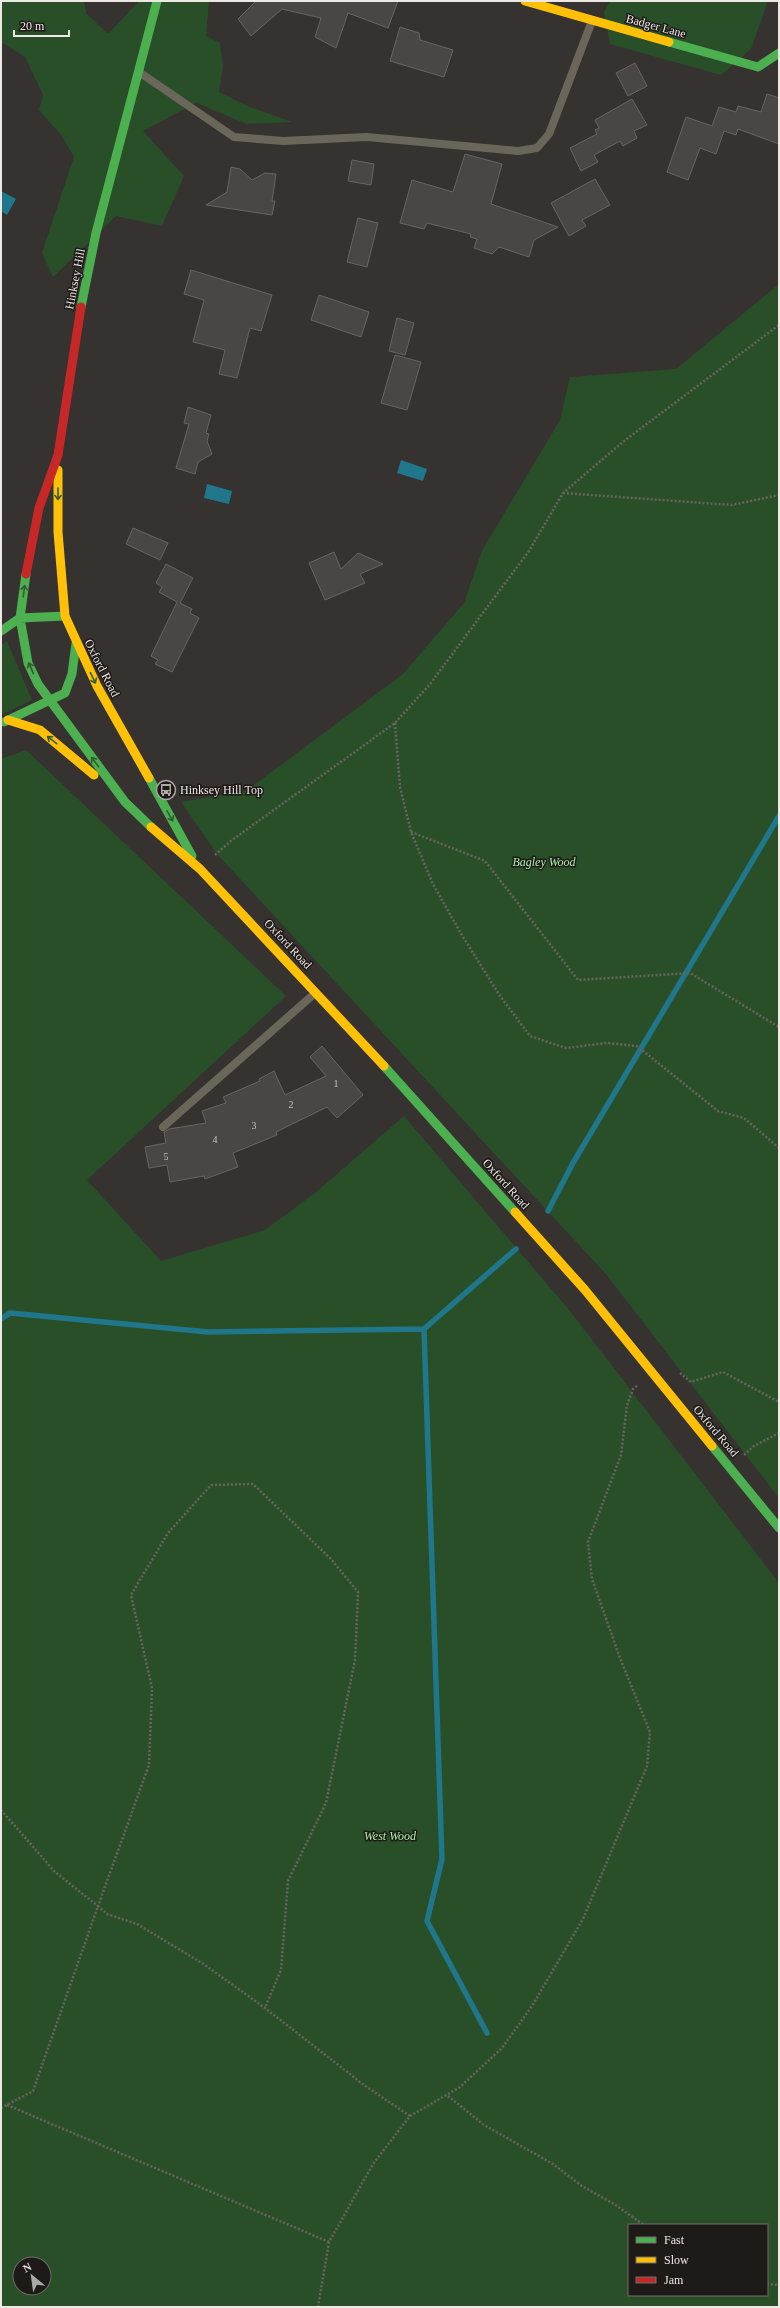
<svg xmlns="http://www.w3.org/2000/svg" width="780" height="2308" viewBox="0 0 780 2308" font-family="Georgia,serif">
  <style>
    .green { fill: #294f29; fill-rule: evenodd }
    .water { fill: #20768b }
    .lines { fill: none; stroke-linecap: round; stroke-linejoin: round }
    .stream { stroke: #20768b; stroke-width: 5.5 }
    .building { fill: #4a4644; stroke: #686462 }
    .path { stroke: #69645c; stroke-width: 2.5; stroke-dasharray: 2 2; stroke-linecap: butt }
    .lane { stroke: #6b665a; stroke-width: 8 }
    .fast { stroke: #4caf50; stroke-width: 9 }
    .slow { stroke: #ffc107; stroke-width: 9 }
    .jam { stroke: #c62828; stroke-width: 9 }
    .oneway { stroke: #335d31 }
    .labels { text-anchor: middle; stroke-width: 3; stroke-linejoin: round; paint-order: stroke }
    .number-label { font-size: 10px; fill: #c5c0bd }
    .street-label { font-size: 12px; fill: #eee8e5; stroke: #1e1a18 }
    .poi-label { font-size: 12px; fill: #eee8e5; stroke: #1e1a18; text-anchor: start }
    .park-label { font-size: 12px; font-style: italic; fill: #abf2aa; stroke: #1e1a18 }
  </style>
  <rect width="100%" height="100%" fill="#363230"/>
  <path class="green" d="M1,1H84L86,13L108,34L139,1H209L206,36L220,43L223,66L219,92L247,106L293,122L247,124L196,103L143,131L184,176L162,226L116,216L53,277L42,253L74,157L62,136L39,110L43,95L25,57L1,42Z
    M610,1H768L751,49L721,75L610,44L604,12Z
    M779,284V1498L605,1273L217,854L181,802L246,791L403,674L464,603L482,551L560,420L570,377L676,369Z
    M7,641L32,700L1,715V645Z
    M26,750L286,996L87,1180L161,1261L265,1230L315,1193L404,1116L570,1311L779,1583V2307H1V759ZM629,2225H767V2295H629ZM20,2264H44V2288H20Z"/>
  <path class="water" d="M1,191L16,199L7,215L1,211Z
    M401,460L427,469L423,481L397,473Z
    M207,484L232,491L229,504L204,498Z"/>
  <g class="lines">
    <path class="stream" d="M548,1211L573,1163L779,816
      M1,1319L10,1313L208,1332L424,1329
      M487,2033L427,1921L442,1859L424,1329L516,1249"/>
  </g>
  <path class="building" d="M256,1H398L388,28L348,13L336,48L315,37L321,18L282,9L251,36L238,19Z
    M400,27L419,33L420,40L453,50L444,77L390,61Z
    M635,63L647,86L628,96L616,73Z
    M767,94L779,98V144L738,129L736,135L724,131L716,154L700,148L688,180L667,172L686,117L712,126L719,107L736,112L738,106L761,112Z
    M632,99L647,125L634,131L637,138L623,146L620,141L594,155L598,162L581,171L570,148L597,134L595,130L599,128L595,120Z
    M465,154L502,164L491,204L558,227L534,240L529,257L499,247L492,254L474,248L477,239L470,237L471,234L427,223L424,229L400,223L412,180L453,192Z
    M352,160L374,164L371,185L348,181Z
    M231,167L240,169L252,180L265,173L276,174L272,201H275L272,215L206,205L227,192Z
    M595,179L610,205L582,220L586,226L569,236L551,203Z
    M358,218L378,223L367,267L347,262Z
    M191,270L272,295L261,331L250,328L237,378L219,374L225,350L193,342L204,300L184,294Z
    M319,295L369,312L361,337L311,320Z
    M397,318L414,323L405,355L389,351Z
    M395,355L421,362L407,410L381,403Z
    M188,407L211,415L206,433L209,434L207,441L212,454L198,462L195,474L176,468L189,424L184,423Z
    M133,528L168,543L160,560L126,544Z
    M334,552L341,569L358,553L383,564L360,574L365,583L325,600L309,563Z
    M166,564L193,578L180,603L192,609L190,613L199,618L172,672L155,664L158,660L151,656L177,602L159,592L162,587L156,583Z
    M322,1046L363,1095L337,1118L327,1107L276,1132L277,1135L233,1153L238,1167L205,1179L204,1176L170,1182L167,1165L149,1168L145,1147L166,1143L164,1132L169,1129L206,1123L202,1111L226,1103L223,1097L260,1081L259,1079L274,1071L285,1095L326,1076L310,1057Z"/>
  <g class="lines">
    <path class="path" d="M563,493L732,505L779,495
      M395,723L400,787L411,832L433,884L460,932L500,996L530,1036L566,1048L607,1043L637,1046L718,1111L744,1118L779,1148
      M411,832L485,861L578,980L690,973L779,1027
      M215,855L232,840L395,723L430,684L529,551L563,493L624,441L779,325
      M680,1373L691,1382L723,1372L779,1402
      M744,1455L754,1446L779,1433
      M1,1810L55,1872L98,1906L149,1765L152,1688L131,1595L168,1533L211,1485L253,1484L331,1559L358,1592L355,1660L326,1803L288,1881L281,1970L265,2008
      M448,2096L484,2125L553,2164L582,2186L614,2204L644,2225
      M7,2105L329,2242
      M1,2108L33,2091L98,1906L107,1914L137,1924L202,1963L265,2008L364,2085L410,2116
      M767,2284L779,2285
      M318,2307L329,2242L373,2164L410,2116L460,2087L502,2048L532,2006L583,1919L647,1766L650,1732L620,1658L592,1579L588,1542L621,1455L627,1405L633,1389L638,1385"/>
    <path class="lane" d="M139,72L234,137L283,141L367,137L518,151L537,148L549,134L592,21
      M163,1127L314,994"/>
    <path class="fast" d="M669,42L758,67L779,53
      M81,307L96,233L157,1
      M26,574L20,618L28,663L38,684L125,802L151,827
      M1,631L20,618L65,616
      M4,722L65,693L72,674L76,643
      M149,778L192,856
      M384,1066L515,1212
      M712,1446L779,1528"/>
    <path class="slow" d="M525,1L669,42
      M58,470V532L65,616L97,686L149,778
      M8,720L40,730L94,775
      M151,827L200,869L384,1066
      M515,1212L585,1290L712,1446"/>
    <path class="jam" d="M26,574L39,508L58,455L81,307"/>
  </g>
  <defs><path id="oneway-shaft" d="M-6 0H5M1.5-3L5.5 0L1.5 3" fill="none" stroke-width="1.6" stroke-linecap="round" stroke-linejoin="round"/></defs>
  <g class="oneway">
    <use href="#oneway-shaft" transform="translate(58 494) rotate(90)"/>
    <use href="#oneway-shaft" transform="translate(24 591) rotate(-83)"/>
    <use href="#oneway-shaft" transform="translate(31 668) rotate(-113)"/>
    <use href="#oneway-shaft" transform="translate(93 678) rotate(64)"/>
    <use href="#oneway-shaft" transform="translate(52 740) rotate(-142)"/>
    <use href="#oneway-shaft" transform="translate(95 762) rotate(-127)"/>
    <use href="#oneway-shaft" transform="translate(170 816) rotate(60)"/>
  </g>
  <defs>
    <symbol id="bus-ring" viewBox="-11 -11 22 22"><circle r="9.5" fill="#1e1a18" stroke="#aea8a6" stroke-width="1.5"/><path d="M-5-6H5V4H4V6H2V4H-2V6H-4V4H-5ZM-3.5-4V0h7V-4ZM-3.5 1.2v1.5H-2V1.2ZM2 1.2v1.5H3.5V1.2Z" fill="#aea8a6"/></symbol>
  </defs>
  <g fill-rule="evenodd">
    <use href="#bus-ring" x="155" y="779" width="22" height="22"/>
  </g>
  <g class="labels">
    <g class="number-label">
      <text x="336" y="1087">1</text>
      <text x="291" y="1108">2</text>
      <text x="254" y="1129">3</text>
      <text x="215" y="1143">4</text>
      <text x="166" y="1160">5</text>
    </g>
    <g class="street-label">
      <text transform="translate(656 26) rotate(15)" y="4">Badger Lane</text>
      <text transform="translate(75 279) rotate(-79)" y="4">Hinksey Hill</text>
      <text transform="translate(102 668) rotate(63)" y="4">Oxford Road</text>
      <text transform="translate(288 944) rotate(47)" y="4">Oxford Road</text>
      <text transform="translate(506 1184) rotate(48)" y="4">Oxford Road</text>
      <text transform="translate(716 1431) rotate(50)" y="4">Oxford Road</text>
    </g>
    <g class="poi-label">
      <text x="180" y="794">Hinksey Hill Top</text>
    </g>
    <g class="park-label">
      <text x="544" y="866">Bagley Wood</text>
      <text x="390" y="1840">West Wood</text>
    </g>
  </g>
  <rect width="780" height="2308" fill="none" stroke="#eee8e5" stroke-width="4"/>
  <rect x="628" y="2224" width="140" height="72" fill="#1e1a18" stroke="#716c6a"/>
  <rect x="636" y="2237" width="20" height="6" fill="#4caf50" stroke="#716c6a"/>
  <text x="664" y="2244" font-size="12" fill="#eee8e5">Fast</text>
  <rect x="636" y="2257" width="20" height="6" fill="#ffc107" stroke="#716c6a"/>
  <text x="664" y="2264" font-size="12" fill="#eee8e5">Slow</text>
  <rect x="636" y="2277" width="20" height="6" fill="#c62828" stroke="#716c6a"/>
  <text x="664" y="2284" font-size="12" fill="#eee8e5">Jam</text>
  <g transform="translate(32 2276) rotate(331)"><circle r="19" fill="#1e1a18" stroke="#716c6a"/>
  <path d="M0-3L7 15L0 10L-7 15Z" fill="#aea8a6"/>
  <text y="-6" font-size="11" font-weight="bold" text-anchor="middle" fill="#eee8e5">N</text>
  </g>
  <path d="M14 30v6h55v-6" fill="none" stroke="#eee8e5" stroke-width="2"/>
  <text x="20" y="30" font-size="12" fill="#eee8e5" stroke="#1e1a18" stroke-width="3" paint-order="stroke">20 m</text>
</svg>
